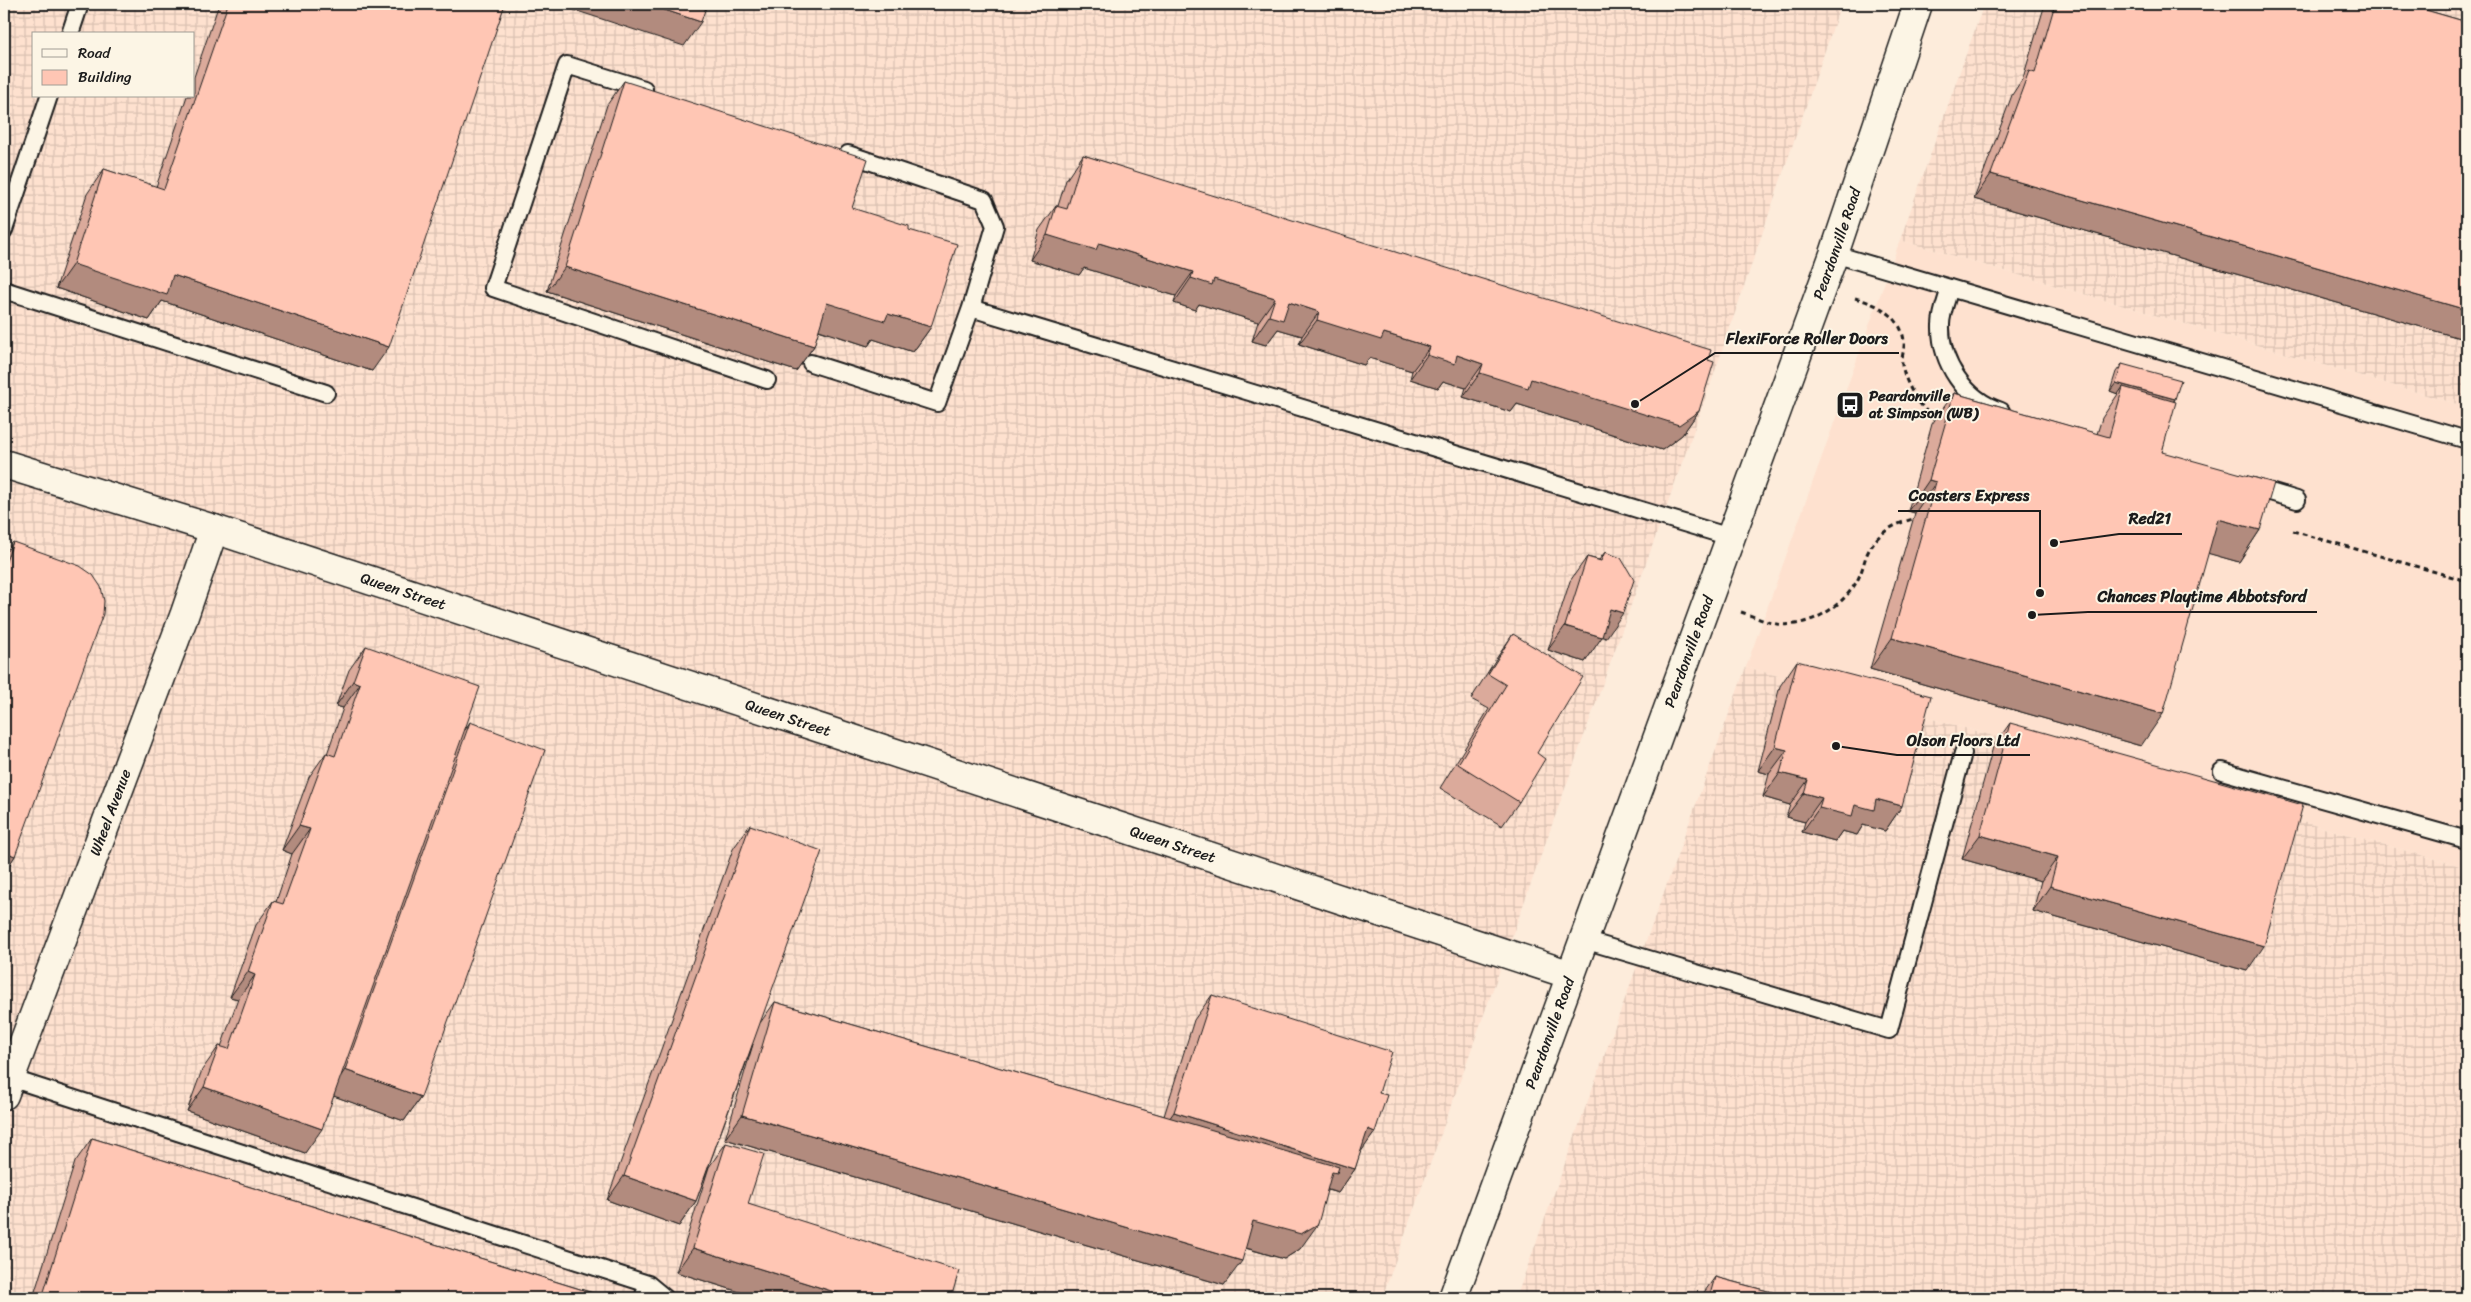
<svg xmlns="http://www.w3.org/2000/svg" width="2471" height="1302" viewBox="0 0 2471 1302" font-family="Sriracha,sans-serif">
  <style>
    .built { fill: #fee1cf }
    .industrial { fill: url(#industrial-grid); fill-rule: evenodd }
    .lines { fill: none; stroke-linecap: round; stroke-linejoin: round }
    .service-casing { stroke: #1c1c1c; stroke-width: 20 }
    .minor-casing { stroke: #1c1c1c; stroke-width: 31 }
    .tertiary-casing { stroke: #1c1c1c; stroke-width: 31 }
    .secondary-casing { stroke: #1c1c1c; stroke-width: 31 }
    .path { stroke: #1c1c1c; stroke-width: 3; stroke-dasharray: 5 4; stroke-linecap: butt }
    .service { stroke: #fcf5e5; stroke-width: 16 }
    .minor { stroke: #fcf5e5; stroke-width: 28 }
    .tertiary { stroke: #fcf5e5; stroke-width: 28 }
    .secondary { stroke: #fcf5e5; stroke-width: 28 }
    .wall { fill: #dbaa9b; stroke: #1c1c1c }
    .shaded-wall { fill: #b28b7e; stroke: #1c1c1c }
    .building { fill: #ffc6b4; stroke: #1c1c1c }
    .labels { text-anchor: middle; stroke-width: 4; stroke-linejoin: round; paint-order: stroke }
    .street-label { font-size: 15px; fill: #1c1c1c; stroke: #fcf5e5 }
    .poi-label { font-size: 15px; font-weight: bold; fill: #1c1c1c; stroke: #fcf5e5; text-anchor: start }
    .leader { fill: none; stroke: #1c1c1c; stroke-width: 2 }
    .callout-dot { fill: #1c1c1c; stroke: #fcf5e5; stroke-width: 2 }
    .callout-label { font-size: 16px; text-anchor: middle; font-weight: bold; fill: #1c1c1c; stroke: #fcf5e5; stroke-width: 4; stroke-linejoin: round; paint-order: stroke }
  </style>
  <defs>
    <pattern id="industrial-grid" width="8" height="8" patternUnits="userSpaceOnUse" patternTransform="scale(1.25)"><rect width="8" height="8" fill="#fee1cf"/><path d="M0 4h8M4 0v8" fill="none" stroke="#d9c0b1"/></pattern>
  </defs>
  <rect width="100%" height="100%" fill="#fdecdb"/>
  <filter id="ink" filterUnits="userSpaceOnUse"><feTurbulence type="fractalNoise" baseFrequency=".02" numOctaves="2"/><feDisplacementMap in="SourceGraphic" scale="10" xChannelSelector="R" yChannelSelector="G"/><feConvolveMatrix kernelMatrix="1 2 1 2 8 2 1 2 1" color-interpolation-filters="sRGB"/></filter>
  <g filter="url(#ink)">
    <path class="built" d="M1900,240L2467,407V868L1746,667Z"/>
    <path class="industrial" d="M4,4H1841L1714,374L1382,1298H4ZM34,34H194V96H34Z
      M1984,4H2467V407L1900,240Z
      M1746,667L2467,868V1298H1516Z"/>
    <g class="lines">
      <defs>
        <path id="service" d="M70,34L80,4
          M644,89L567,65L493,288L767,380
          M848,154L984,200L995,226L971,308L1730,537
          M4,230L49,96
          M1834,254L2467,440
          M1950,288C1947,299 1941,313 1941,325C1940,362 1965,400 2001,411
          M4,290L326,393
          M811,363L937,403L971,308
          M2250,486L2297,500
          M2222,771L2467,840
          M1584,940L1889,1030L1963,753
          M10,1078L648,1284
          M643,1298L648,1284L665,1298"/>
        <g id="minor">
          <path id="s1" d="M4,1095L184,616L214,529"/>
        </g>
        <g id="tertiary">
          <path id="s2" d="M4,464L214,529L1571,975"/>
        </g>
        <g id="secondary">
          <path id="s3" d="M1453,1298L1834,254L1918,4"/>
        </g>
      </defs>
      <use href="#service" class="service-casing"/>
      <use href="#minor" class="minor-casing"/>
      <use href="#tertiary" class="tertiary-casing"/>
      <use href="#secondary" class="secondary-casing"/>
      <path class="path" d="M1855,298C1877,304 1901,315 1904,341C1905,349 1901,357 1902,364C1906,388 1921,407 1938,423
        M2293,531L2467,581
        M1741,612C1753,616 1765,622 1777,624C1809,629 1846,605 1859,577C1863,569 1864,560 1868,552C1877,533 1894,524 1913,519"/>
      <use href="#service" class="service"/>
      <use href="#minor" class="minor"/>
      <use href="#tertiary" class="tertiary"/>
      <use href="#secondary" class="secondary"/>
    </g>
    <path class="wall" d="M219,4H505L372,371L162,301L149,320L56,288L87,194L104,169L156,187L187,96H194V77Z
      M2045,4H2405L2467,22V340L1974,199L2012,95L2023,78Z
      M624,81L852,208L909,230L931,327L913,352L873,339L868,346L818,330L814,346L796,371L547,291L607,105Z
      M1083,155L1708,360L1699,411L1682,435L1662,450L1517,404L1511,412L1463,397L1466,388L1443,381L1438,388L1410,379L1412,371L1369,358L1364,365L1299,344L1302,336L1278,329L1266,345L1252,341L1258,322L1199,304L1195,310L1174,303L1176,296L1084,268L1079,275L1030,260L1039,230L1056,206H1058L1066,180Z
      M2122,364L2175,399L2174,401L2162,452L2260,530L2239,562L2208,553L2141,746L1870,669L1915,513L1908,511L1932,424L1954,393L2097,434L2102,418L2118,394L2110,391L2116,372Z
      M13,542L15,856L4,873V555Z
      M1605,552L1606,638L1602,636L1585,662L1548,650L1570,581L1587,557L1599,560Z
      M1513,634L1519,802L1502,826L1440,788L1489,709L1471,699L1496,659Z
      M366,646L465,730L470,722L421,1097L404,1121L334,1096L305,1153L187,1111L202,1070L219,1046L221,1047L238,999L230,997L256,925L273,901L276,902L292,854L282,850L309,777L326,753L327,754L343,708L336,706L349,670Z
      M1797,661L1902,806L1885,831L1863,825L1857,835L1842,831L1835,841L1802,832L1805,822L1786,817L1790,805L1763,797L1769,774L1758,771L1780,686Z
      M2010,723L2247,971L2033,911L2041,881L1962,859L1993,747Z
      M750,825L760,1023L775,1002L1164,1116L1194,1020L1212,995L1379,1093L1375,1132L1360,1152L1355,1169L1338,1193L1327,1190L1300,1249L1284,1259L1245,1248L1224,1285L725,1139L753,1044L696,1201L679,1226L607,1200L733,849Z
      M92,1138L609,1298H33L75,1162Z
      M726,1143L748,1204L951,1298H759L676,1272L709,1167Z
      M1715,1277L1794,1298H1700Z"/>
    <path class="shaded-wall" d="M556,4H647L701,22L684,46Z
      M1991,174L2467,310V340L1974,199Z
      M1047,235L1099,243L1193,272L1176,296L1084,268L1079,275L1030,260Z
      M73,264L173,275L389,347L372,371L162,301L149,320L56,288Z
      M565,267L814,346L796,371L547,291Z
      M1191,278L1214,279L1275,298L1258,322L1199,304L1195,310L1174,303Z
      M1289,302L1319,312L1302,336L1278,329L1266,345L1252,341L1269,316Z
      M827,303L888,314L931,327L913,352L873,339L868,346L810,327Z
      M1317,320L1384,333L1430,347L1412,371L1369,358L1364,365L1299,344Z
      M1427,355H1457L1483,364L1466,388L1443,381L1438,388L1410,379Z
      M1480,373L1531,379L1699,411L1682,435L1662,450L1517,404L1511,412L1463,397Z
      M2116,383L2175,399L2169,408L2123,387L2118,394L2110,391Z
      M1929,480L1936,482L1915,513L1908,511Z
      M2218,519L2260,530L2239,562L2196,550Z
      M1610,609L1623,613L1606,638L1593,634Z
      M1565,626L1602,637L1585,662L1548,650Z
      M1892,638L2163,714L2141,746L1870,669Z
      M353,681L360,684L343,708L336,706Z
      M1775,747L1787,750L1769,774L1758,771Z
      M1780,773L1808,780L1790,805L1763,797Z
      M1804,793L1822,798L1805,822L1786,817Z
      M1876,799L1902,806L1885,831L1863,825L1857,835L1842,831L1835,841L1802,832L1819,808Z
      M299,826L310,829L292,854L282,850Z
      M1980,835L2058,857L2041,881L1962,859Z
      M10,854L15,856L4,873V858Z
      M2050,886L2264,946L2247,971L2033,911Z
      M248,972L255,975L238,999L230,997Z
      M345,1070L421,1097L404,1121L328,1094Z
      M204,1087L322,1129L305,1153L187,1111Z
      M1174,1112L1355,1169L1338,1193L1157,1136Z
      M742,1115L1242,1261L1224,1285L725,1139Z
      M1368,1129L1375,1132L1358,1156Z
      M624,1176L696,1201L679,1226L607,1200Z
      M1253,1221L1318,1224L1300,1249L1284,1259L1236,1245Z
      M693,1248L854,1298H759L676,1272Z"/>
    <path class="building" d="M228,4H505L389,347L173,275L167,295L73,264L104,169L164,189Z
      M647,4H707L701,22Z
      M2055,4H2405L2467,22V310L1991,174L2029,71L2035,73Z
      M624,81L868,159L852,208L909,226V230L957,244L931,327L888,314L885,321L827,303L814,346L565,267Z
      M1083,155L1711,350L1708,360L1714,362L1699,411L1679,425L1531,379L1528,388L1480,373L1483,364L1457,355L1455,364L1427,355L1430,347L1384,333L1381,340L1317,320L1319,312L1289,302L1283,320L1269,316L1275,298L1214,279L1212,285L1191,278L1193,272L1099,243L1096,250L1047,235L1056,206L1067,209Z
      M2122,364L2181,380L2175,399L2116,383Z
      M2123,387L2176,402L2162,452L2274,483L2260,530L2218,519L2163,714L1892,638L1936,482L1929,480L1954,393L2109,437Z
      M13,542L80,566L93,575L101,587L104,601L103,614L15,856L10,854L8,859L4,858V567Z
      M1605,552L1621,558L1634,580L1623,613L1610,609L1602,637L1565,626L1587,557L1601,561Z
      M1513,634L1583,677L1537,753L1545,759L1519,802L1458,764L1506,685L1488,674Z
      M366,646L480,687L322,1129L204,1087L219,1046L229,1049L255,975L248,972L273,901L283,904L310,829L299,826L326,753L335,756L360,684L353,681Z
      M1797,661L1931,696L1902,806L1876,799L1874,810L1855,805L1852,816L1819,808L1822,798L1804,793L1808,780L1780,773L1787,750L1775,747Z
      M470,722L545,750L421,1097L345,1070Z
      M2010,723L2303,805L2264,946L2050,886L2058,857L1980,835Z
      M750,825L822,851L696,1201L624,1176Z
      M1212,995L1392,1052L1379,1093L1387,1095L1375,1132L1368,1129L1355,1169L1174,1112Z
      M775,1002L1339,1167L1337,1173L1332,1172L1318,1224L1301,1234L1253,1221L1242,1261L742,1115Z
      M92,1138L609,1298H42Z
      M726,1143L764,1154L748,1204L959,1271L951,1298H854L693,1248Z
      M1715,1277L1794,1298H1709Z"/>
  </g>
  <defs>
    <symbol id="bus-square" viewBox="-11 -11 22 22"><rect x="-9" y="-9" width="18" height="18" rx="4" fill="#1c1c1c" stroke="#fcf5e5"/><path d="M-5-6H5V4H4V6H2V4H-2V6H-4V4H-5ZM-3.5-4V0h7V-4ZM-3.5 1.2v1.5H-2V1.2ZM2 1.2v1.5H3.5V1.2Z" fill="#fff"/></symbol>
  </defs>
  <g fill-rule="evenodd">
    <use href="#bus-square" x="1834" y="389" width="32" height="32"/>
  </g>
  <g class="labels">
    <g class="street-label">
      <text dy="5" stroke="none"><textPath href="#s3" startOffset="1122">Peardonville Road</textPath></text>
      <text dy="5" stroke="none"><textPath href="#s2" startOffset="419">Queen Street</textPath></text>
      <text dy="5" stroke="none"><textPath href="#s3" startOffset="688">Peardonville Road</textPath></text>
      <text dy="5" stroke="none"><textPath href="#s2" startOffset="824">Queen Street</textPath></text>
      <text dy="5" stroke="none"><textPath href="#s1" startOffset="302">Wheel Avenue</textPath></text>
      <text dy="5" stroke="none"><textPath href="#s2" startOffset="1229">Queen Street</textPath></text>
      <text dy="5" stroke="none"><textPath href="#s3" startOffset="282">Peardonville Road</textPath></text>
    </g>
    <g class="poi-label">
      <text x="1869" y="401">Peardonville<tspan x="1869" dy="17">at Simpson (WB)</tspan></text>
    </g>
  </g>
  <path class="leader" d="M1635 404L1715 353H1899M2040 593L2040 511H1898M2054 543L2119 534H2182M2032 615L2088 612H2317M1836 746L1897 755H2030"/>
  <g class="callout-dot">
    <circle cx="1635" cy="404" r="5"/>
    <circle cx="2040" cy="593" r="5"/>
    <circle cx="2054" cy="543" r="5"/>
    <circle cx="2032" cy="615" r="5"/>
    <circle cx="1836" cy="746" r="5"/>
  </g>
  <g class="callout-label">
    <text x="1807" y="344">FlexiForce Roller Doors</text>
    <text x="1969" y="501">Coasters Express</text>
    <text x="2150" y="524">Red21</text>
    <text x="2202" y="602">Chances Playtime Abbotsford</text>
    <text x="1963" y="746">Olson Floors Ltd</text>
  </g>
  <rect width="2471" height="1302" fill="none" stroke="#fcf5e5" stroke-width="20"/>
  <rect x="10" y="10" width="2451" height="1282" fill="none" stroke="#1c1c1c" stroke-width="2" filter="url(#ink)"/>
  <rect x="32" y="32" width="162" height="65" fill="#fcf5e5" stroke="#a29e95"/>
  <rect x="42" y="49" width="25" height="8" fill="#fcf5e5" stroke="#a29e95"/>
  <text x="78" y="58" font-size="15" fill="#1c1c1c">Road</text>
  <rect x="42" y="70" width="25" height="15" fill="#ffc6b4" stroke="#a29e95"/>
  <text x="78" y="82" font-size="15" fill="#1c1c1c">Building</text>
</svg>
